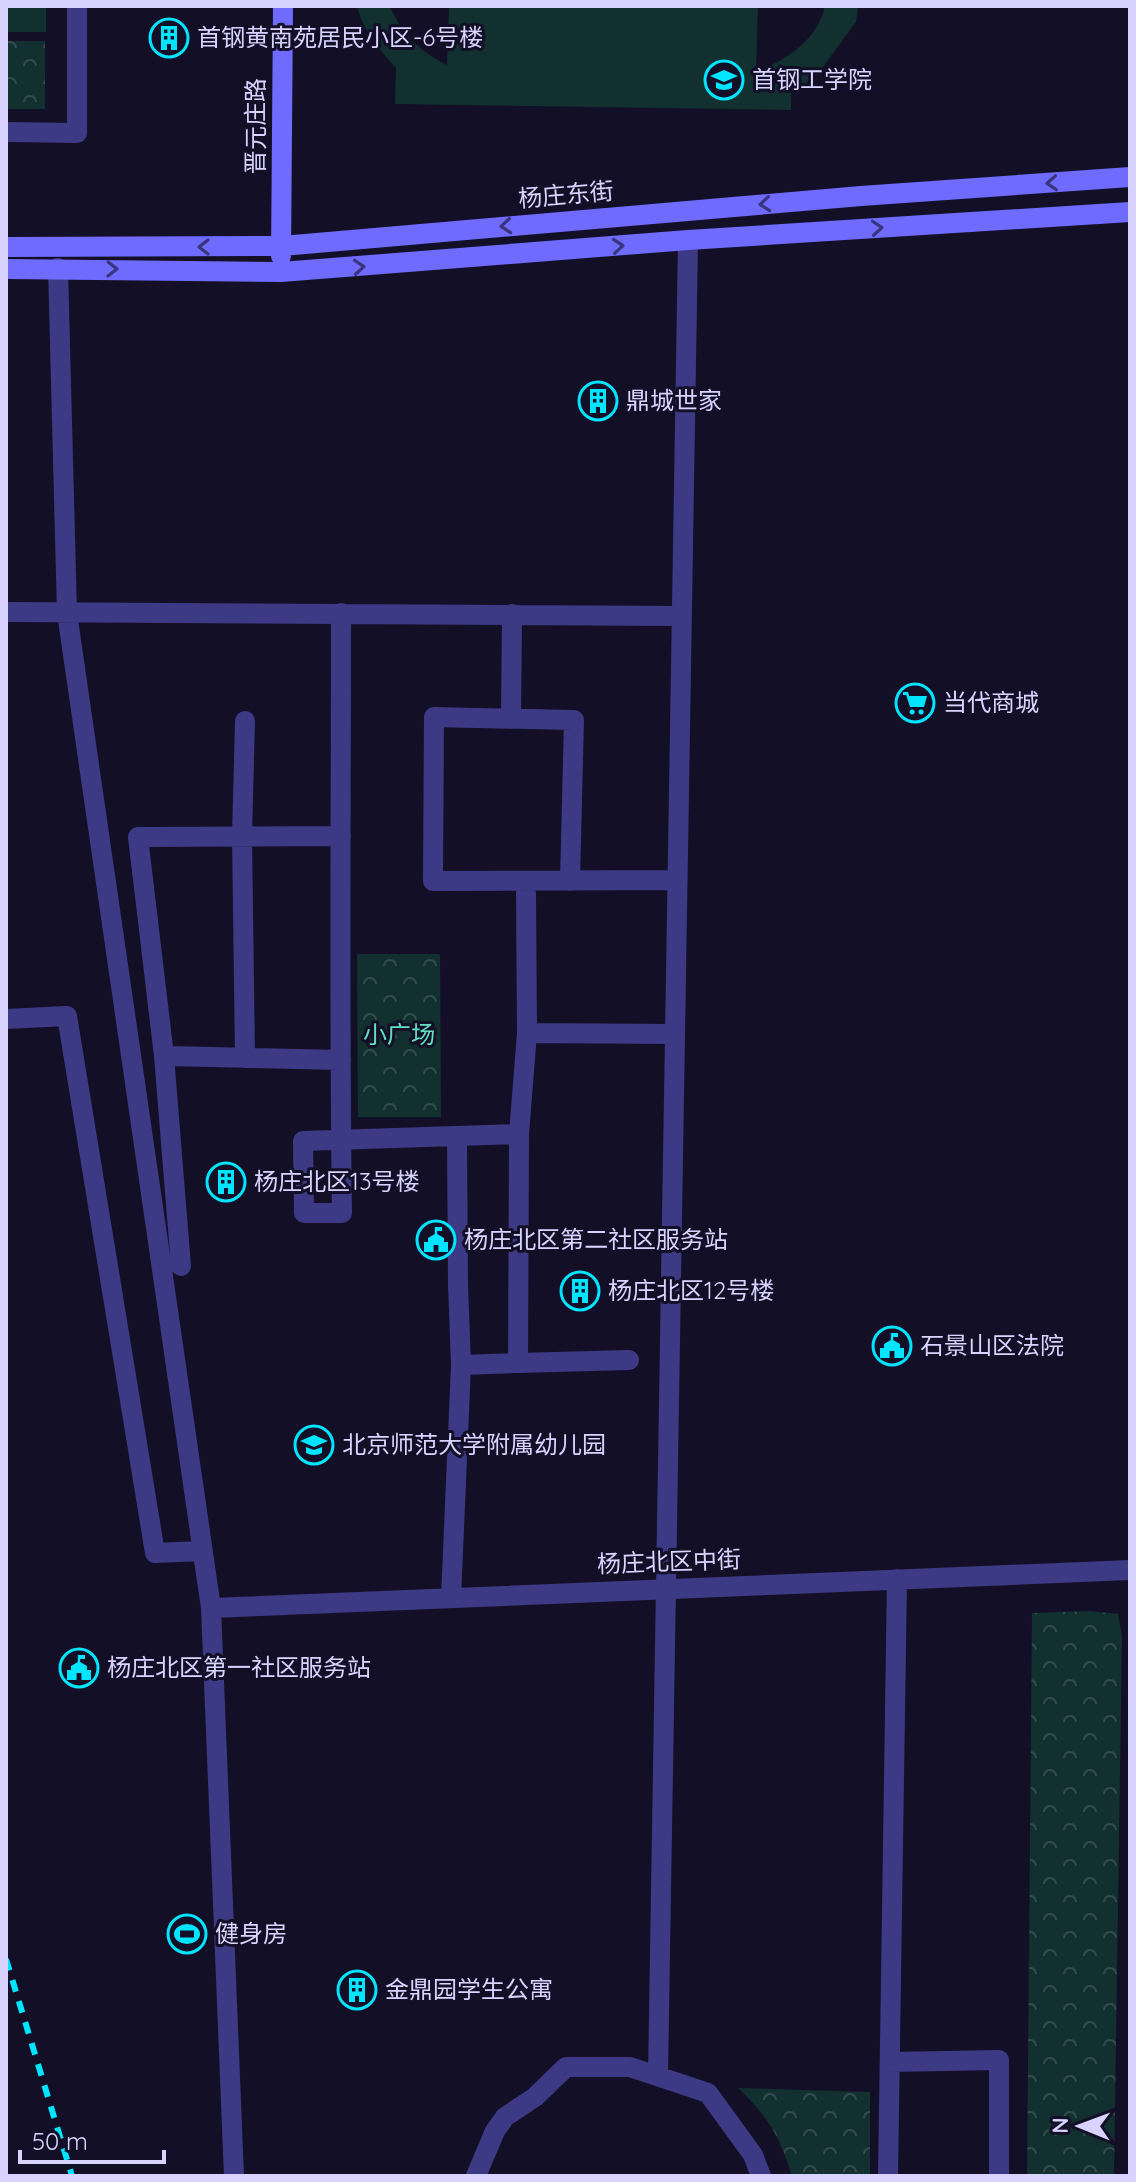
<svg xmlns="http://www.w3.org/2000/svg" width="1136" height="2182" viewBox="0 0 1136 2182" font-family="Quicksand,'Noto Sans SC',sans-serif">
  <style>
    .park { fill: url(#park-crowns) }
    .garden { fill: #12302f }
    .lines { fill: none; stroke-linecap: round; stroke-linejoin: round }
    .street { stroke: #3d3a85; stroke-width: 20 }
    .secondary { stroke: #6f6bff; stroke-width: 20 }
    .rail { stroke: #00e5ff; stroke-width: 6; stroke-dasharray: 12 10; stroke-linecap: butt }
    .oneway { stroke: #38347d }
    .labels { text-anchor: middle; stroke-width: 6; stroke-linejoin: round; paint-order: stroke }
    .poi-label { font-size: 24px; fill: #d9d4ff; stroke: #130f26; text-anchor: start }
    .street-label { font-size: 24px; fill: #d9d4ff; stroke: #130f26 }
    .park-label { font-size: 24px; fill: #5fe0c0; stroke: #130f26 }
  </style>
  <defs>
    <pattern id="park-crowns" width="20" height="18" patternUnits="userSpaceOnUse" patternTransform="scale(2)"><rect width="20" height="18" fill="#12302f"/><path d="M2 6a3 3 0 1 1 6 0M12 15a3 3 0 1 1 6 0" fill="none" stroke="#344d4e"/></pattern>
  </defs>
  <rect width="100%" height="100%" fill="#130f26"/>
  <path class="park" d="M6,41H45V109H6Z
    M357,954H440L441,1117H358Z
    M1089,1611L1118,1614L1122,1636L1114,2176H1027L1032,1613Z
    M738,2088L870,2092V2176H792C780,2137 768,2116 738,2088Z"/>
  <path class="garden" d="M6,6H46V32H6Z
    M357,6H390C402,35 420,51 447,65L449,6H758L756,72C787,60 818,39 825,6H858L856,22L814,79L791,90V110L395,104L396,68C379,49 363,31 357,6Z"/>
  <g class="lines">
    <path class="street" d="M6,132L77,133V6
      M58,268L67,613L211,1608L234,2176
      M6,612L682,616
      M341,613C341,813 339,1013 342,1213H304L303,1141L519,1134L527,1033L675,1034
      M511,719L512,614
      M245,721L242,836L245,1058
      M570,881L574,720L434,717L433,881L677,880
      M526,893L527,1033
      M6,1019L67,1016L155,1553L202,1551
      M164,1056L138,837L341,836
      M519,1134L518,1363L629,1360
      M457,1136L458,1285L461,1365
      M181,1266L164,1056L341,1060
      M451,1598L461,1365L518,1363
      M211,1608L1130,1570
      M890,2062L999,2060V2176
      M658,2075L688,240
      M476,2176L495,2131L505,2117L535,2097L566,2067H630L708,2093L753,2155L761,2176
      M888,2176L897,1579"/>
    <path class="secondary" d="M6,247L282,246L861,196L1130,177
      M281,256L283,6
      M6,269L281,272L688,240L1130,212"/>
    <path class="rail" d="M6,1959L72,2176"/>
  </g>
  <defs><path id="oneway-chevron" d="M-2-3.5L2.5 0L-2 3.5" fill="none" stroke-width="1.6" stroke-linecap="round" stroke-linejoin="round" transform="scale(2)"/></defs>
  <g class="oneway">
    <use href="#oneway-chevron" transform="translate(1052 183) rotate(176)"/>
    <use href="#oneway-chevron" transform="translate(765 204) rotate(175)"/>
    <use href="#oneway-chevron" transform="translate(506 226) rotate(175)"/>
    <use href="#oneway-chevron" transform="translate(877 228) rotate(-4)"/>
    <use href="#oneway-chevron" transform="translate(618 246) rotate(-5)"/>
    <use href="#oneway-chevron" transform="translate(204 247) rotate(180)"/>
    <use href="#oneway-chevron" transform="translate(359 267) rotate(-4)"/>
    <use href="#oneway-chevron" transform="translate(112 269) rotate(1)"/>
  </g>
  <defs>
    <symbol id="building-ring" viewBox="-11 -11 22 22"><circle r="9.5" fill="#130f26" stroke="#00e5ff" stroke-width="1.5"/><path d="M-4-6H4V6H1V3H-1V6H-4ZM-2.5-4.3h1.7v1.8h-1.7ZM.8-4.3h1.7v1.8H.8ZM-2.5-1h1.7V.8h-1.7ZM.8-1h1.7V.8H.8Z" fill="#00e5ff"/></symbol>
    <symbol id="university-ring" viewBox="-11 -11 22 22"><circle r="9.5" fill="#130f26" stroke="#00e5ff" stroke-width="1.5"/><path d="M0-5L7-2L0 1L-7-2ZM-4 1L0 2.5L4 1V4Q0 6-4 4Z" fill="#00e5ff"/></symbol>
    <symbol id="supermarket-ring" viewBox="-11 -11 22 22"><circle r="9.5" fill="#130f26" stroke="#00e5ff" stroke-width="1.5"/><path d="M-6-5.5h2.5l.6 2H6L4.5 2H-2.5L-4.4-4H-6ZM-1.5 3.2a1.3 1.3 0 1 0 .1 0ZM3 3.2a1.3 1.3 0 1 0 .1 0Z" fill="#00e5ff"/></symbol>
    <symbol id="civic-ring" viewBox="-11 -11 22 22"><circle r="9.5" fill="#130f26" stroke="#00e5ff" stroke-width="1.5"/><path d="M-.6-6.5H3V-4.5H.6V-3L4-1V1h2V6H-6V1h2V-1L-.6-3ZM-1.2 2.5V6h2.4V2.5Z" fill="#00e5ff"/></symbol>
    <symbol id="school-ring" viewBox="-11 -11 22 22"><circle r="9.5" fill="#130f26" stroke="#00e5ff" stroke-width="1.5"/><path d="M0-5L7-2L0 1L-7-2ZM-4 1L0 2.5L4 1V4Q0 6-4 4Z" fill="#00e5ff"/></symbol>
    <symbol id="stadium-ring" viewBox="-11 -11 22 22"><circle r="9.5" fill="#130f26" stroke="#00e5ff" stroke-width="1.5"/><path d="M0-5a6.5 5 0 1 0 0 10a6.5 5 0 1 0 0-10ZM-3.5-1.8h7v3.6h-7Z" fill="#00e5ff"/></symbol>
  </defs>
  <g fill-rule="evenodd">
    <use href="#building-ring" x="147" y="16" width="44" height="44"/>
    <use href="#university-ring" x="702" y="58" width="44" height="44"/>
    <use href="#building-ring" x="576" y="379" width="44" height="44"/>
    <use href="#supermarket-ring" x="893" y="681" width="44" height="44"/>
    <use href="#building-ring" x="204" y="1160" width="44" height="44"/>
    <use href="#civic-ring" x="414" y="1218" width="44" height="44"/>
    <use href="#building-ring" x="558" y="1269" width="44" height="44"/>
    <use href="#civic-ring" x="870" y="1324" width="44" height="44"/>
    <use href="#school-ring" x="292" y="1423" width="44" height="44"/>
    <use href="#civic-ring" x="57" y="1646" width="44" height="44"/>
    <use href="#stadium-ring" x="165" y="1912" width="44" height="44"/>
    <use href="#building-ring" x="335" y="1968" width="44" height="44"/>
  </g>
  <g class="labels">
    <g class="poi-label">
      <text x="197" y="46">首钢黄南苑居民小区-6号楼</text>
      <text x="752" y="88">首钢工学院</text>
      <text x="626" y="409">鼎城世家</text>
      <text x="943" y="711">当代商城</text>
      <text x="254" y="1190">杨庄北区13号楼</text>
      <text x="464" y="1248">杨庄北区第二社区服务站</text>
      <text x="608" y="1299">杨庄北区12号楼</text>
      <text x="920" y="1354">石景山区法院</text>
      <text x="342" y="1453">北京师范大学附属幼儿园</text>
      <text x="107" y="1676">杨庄北区第一社区服务站</text>
      <text x="215" y="1942">健身房</text>
      <text x="385" y="1998">金鼎园学生公寓</text>
    </g>
    <g class="street-label">
      <text transform="translate(256 126) rotate(-90)" y="8">晋元庄路</text>
      <text transform="translate(566 195) rotate(-5)" y="8">杨庄东街</text>
      <text transform="translate(669 1562) rotate(-2)" y="8">杨庄北区中街</text>
    </g>
    <g class="park-label">
      <text x="399" y="1043">小广场</text>
    </g>
  </g>
  <rect width="1136" height="2182" fill="none" stroke="#d9d4ff" stroke-width="16"/>
  <g transform="translate(1080 2126) rotate(271)" stroke="#130f26" stroke-width="6" paint-order="stroke">
  <path d="M0-6L14 30L0 20L-14 30Z" fill="#d9d4ff"/>
  <text y="-12" font-size="22" font-weight="bold" text-anchor="middle" fill="#d9d4ff">N</text>
  </g>
  <path d="M20 2150v12h144v-12" fill="none" stroke="#d9d4ff" stroke-width="4"/>
  <text x="32" y="2150" font-size="24" fill="#d9d4ff" stroke="#130f26" stroke-width="6" paint-order="stroke">50 m</text>
</svg>
